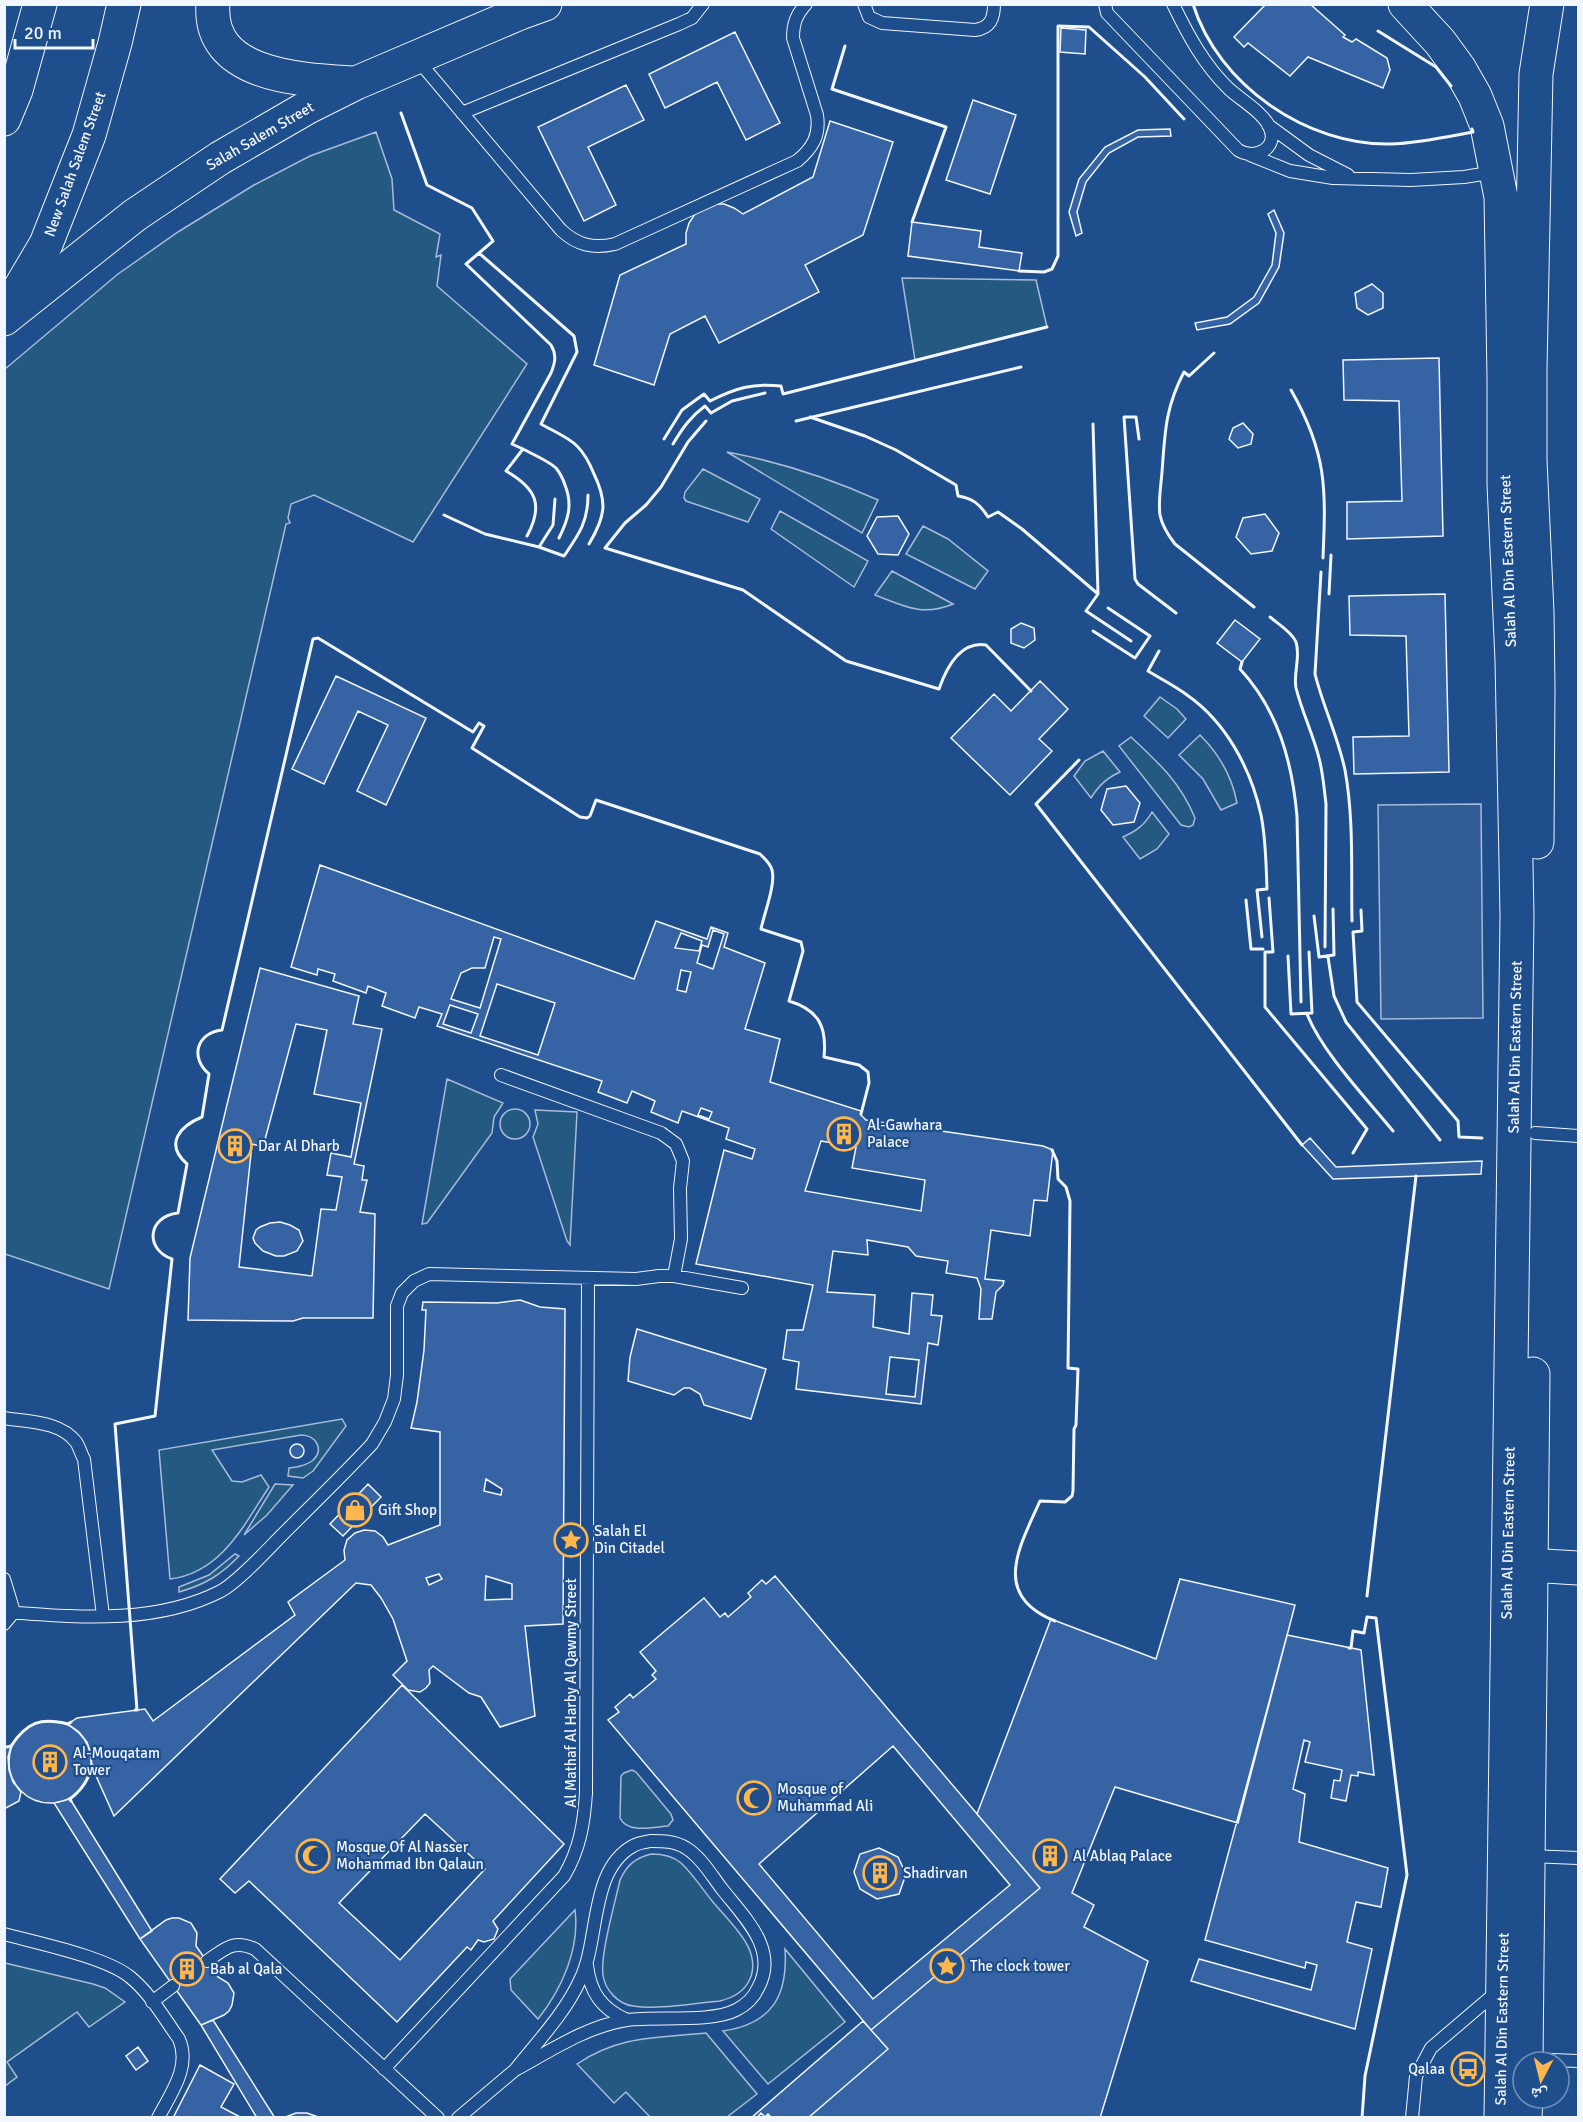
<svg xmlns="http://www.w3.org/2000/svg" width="1583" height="2122" viewBox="0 0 1583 2122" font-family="Signika,'Noto Naskh Arabic',sans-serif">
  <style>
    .green { fill: #245a82; stroke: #a8bbd7; stroke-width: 1.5 }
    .parking { fill: #305b95; stroke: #a8bbd7; stroke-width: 1.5 }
    .building { fill: #3563a3; stroke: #f2f6ff; stroke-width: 1.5; fill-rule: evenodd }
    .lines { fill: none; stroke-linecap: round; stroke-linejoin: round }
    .service-casing { stroke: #f2f6ff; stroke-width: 14 }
    .secondary-casing { stroke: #f2f6ff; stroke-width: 35 }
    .primary-casing { stroke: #f2f6ff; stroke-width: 35 }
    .trunk-casing { stroke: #f2f6ff; stroke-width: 35 }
    .service { stroke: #1f4e8c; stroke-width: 12 }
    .secondary { stroke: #1f4e8c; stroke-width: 33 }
    .primary { stroke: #1f4e8c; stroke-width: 33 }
    .trunk { stroke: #1f4e8c; stroke-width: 33 }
    .wall { stroke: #f2f6ff; stroke-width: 3 }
    .labels { text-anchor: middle; stroke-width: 4.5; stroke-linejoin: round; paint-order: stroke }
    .street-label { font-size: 15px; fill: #f2f6ff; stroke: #1f4e8c }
    .poi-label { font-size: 15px; fill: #f2f6ff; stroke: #1f4e8c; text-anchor: start }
  </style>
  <rect width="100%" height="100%" fill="#1f4e8c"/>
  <path class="green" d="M376,132L392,179L394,210L440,234L436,257L441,255L437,286L527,364L413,542L314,495L291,504L288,518L290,523L286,524L109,1289L5,1254V369L118,274L178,232L254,185L310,156Z
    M902,278L1036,280L1047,327L915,360Z
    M727,452C780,462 829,478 878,500L862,533Z
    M703,469L760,499L748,522L686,501L684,498L685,492Z
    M780,511L868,561L854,587L771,529Z
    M923,526L948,539L988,571L975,589L906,554Z
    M892,571L953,604C922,617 904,606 875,595Z
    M1160,697L1177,709L1186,719L1168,738L1144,716Z
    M1200,735C1220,755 1232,776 1237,803L1221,810L1203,779L1179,755Z
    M1131,737C1159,763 1180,782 1195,818L1193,825L1189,827L1181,825L1119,746Z
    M1103,751L1120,772C1107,778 1099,785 1091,798L1074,776L1085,761Z
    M1152,812L1169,834L1157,849L1140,859L1123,837C1136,831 1145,825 1152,812Z
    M447,1079L503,1103L494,1117L492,1133L427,1223L422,1224Z
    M500 1124a15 15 0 1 1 30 0a15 15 0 1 1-30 0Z
    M535,1110L577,1112L570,1245L567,1241L533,1137L538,1124Z
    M342,1419L346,1426L313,1471L303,1478L288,1476L289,1468C297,1467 305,1466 312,1461C325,1450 316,1435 301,1435L212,1450L232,1481L242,1482L261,1475L269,1487C244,1525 221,1573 170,1579L159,1450Z
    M275,1484L293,1485L267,1515L244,1535Z
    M235,1554L239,1556C221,1575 204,1585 179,1592V1587L209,1575Z
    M632,1770L636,1772L671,1814L673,1820L668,1826C654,1827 627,1834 620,1818L621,1776L624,1773Z
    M651,1854C662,1854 673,1856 681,1863C693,1874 703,1890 713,1902C731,1924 764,1951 749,1981C743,1993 732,1998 720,2001C693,2003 659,2010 633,2006C618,2004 605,1990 603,1975C600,1955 615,1903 620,1880C627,1865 635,1858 651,1854Z
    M575,1910C580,1948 562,1989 538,2019L511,1990L510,1979Z
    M785,1949L845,2022L768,2084L723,2031C771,2024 788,1997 785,1949Z
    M5,1963L93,1984L105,1988L125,2002L89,2027L77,2012L7,2062L17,2077L5,2086Z
    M706,2033L757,2094L727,2117H650L626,2092L614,2103L577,2064C620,2035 657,2038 706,2033Z"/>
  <path class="parking" d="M1481,804L1483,1018L1381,1019L1378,805Z"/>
  <path class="building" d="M1266,4H1310L1345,35L1343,37L1352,42L1356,39L1387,58L1390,70L1383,88L1308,57L1290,76L1248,43L1244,47L1234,37Z
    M1061,28L1086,30L1085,54L1060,52Z
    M735,32L780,123L746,140L717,82L665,108L649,74Z
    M626,85L644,120L588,147L616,205L584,221L538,127Z
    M973,100L1016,115L990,194L946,180Z
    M830,121L893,142L863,235L805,265L819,292L719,343L705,316L670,334L654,385L594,365L620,275L686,244V233L689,223L695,214L703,208L713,204H724L734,208L743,214L813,177Z
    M1170,129L1171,136L1138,137L1109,153L1086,182L1077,212L1082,233L1076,236L1069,212L1079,179L1105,147L1138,130Z
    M1274,210L1284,233L1279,267L1259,303L1230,324L1197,330L1195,323L1227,317L1254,297L1272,265L1276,233L1268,214Z
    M912,222L981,231L979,247L1022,253L1019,271L908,256Z
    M1372,284L1383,293V308L1368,315L1357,308L1355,293Z
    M1439,358L1443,536L1347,539V502L1402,501L1399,401L1344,400L1343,360Z
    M1243,423L1253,434L1251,444L1238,448L1229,439L1233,428Z
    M1265,514L1279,533L1272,551L1251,554L1236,537L1243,518Z
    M898,516L909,534L898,555L878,554L867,536L877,517Z
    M1445,594L1449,772L1354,774L1353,737L1409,736L1406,636L1350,635L1349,596Z
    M1235,620L1260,639L1242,662L1217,643Z
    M1021,623L1034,628L1035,640L1024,648L1011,643V629Z
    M336,676L426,718L386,805L357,791L388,725L358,711L324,784L292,769Z
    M1040,681L1068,709L1039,739L1052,751L1010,795L951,738L994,694L1011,711Z
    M1126,786L1140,803L1134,822L1113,825L1101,810L1107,789Z
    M320,865L634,979L656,921L707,939L711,927L728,933L724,947L765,963L745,1029L780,1039L770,1082L861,1111V1115L866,1120L1043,1146L1053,1150L1047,1201L1034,1200L1030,1236L991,1230L985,1279L1004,1281L1003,1285L996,1292L992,1319H979L981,1289L977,1278L946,1273L948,1261L916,1256L908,1247L867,1240L868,1255L833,1251L827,1292L875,1295L873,1327L909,1334L912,1293L933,1295L931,1315L942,1316L938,1345L928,1343L921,1404L796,1389L799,1362L783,1359L787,1330H803L813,1285L696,1264L724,1150L752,1159L755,1149L726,1139L729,1128L682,1111L678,1123L651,1112L655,1101L632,1091L627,1103L598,1092L602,1081L437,1026L442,1014L419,1007L415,1018L382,1006L386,993L368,986L366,993L333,981L335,974L318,969L317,975L291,967ZM713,930L724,934L713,969L697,963L702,945L708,947ZM681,933L702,941L699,951L675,948ZM494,937L501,939L480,1008L451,999L461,973L472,968H485ZM681,970L691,972L686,992L677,990ZM497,984L555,1003L538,1055L480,1036ZM450,1005L478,1014L471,1033L443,1024ZM701,1108L712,1112L709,1119L698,1115ZM821,1141L856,1147L852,1168L925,1180L921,1211L805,1191ZM890,1357L919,1360L915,1397L886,1394Z
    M260,968L359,996L353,1024L382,1029L354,1164L364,1166L362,1180H367L360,1212L375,1214L373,1318H303L293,1321L188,1320L190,1258ZM296,1024L327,1030L314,1094L361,1103L351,1157L331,1153L327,1175L342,1177L336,1210L321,1209L312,1276L239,1267L252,1144L263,1147Z
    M1310,1138L1336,1167L1482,1161L1481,1174L1333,1179L1302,1145Z
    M280,1222L290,1225L299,1230L303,1241L297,1251L284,1256H276L263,1251L255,1243L253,1238L256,1230L260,1227L270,1223Z
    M520,1300L540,1307L565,1309L563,1624L525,1626L535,1716L500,1727L481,1697L469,1693L433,1666L429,1670L430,1683L426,1688L420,1692L408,1690L393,1675L407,1661L393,1619L381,1598L371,1585L356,1583L114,1816L92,1767L91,1754L87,1742L79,1732L68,1724L77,1718L145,1709L153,1721L295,1615L288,1602L345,1560L344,1550L347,1540L355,1533L364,1530L375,1531L383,1537L388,1545L440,1525V1432L411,1428L417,1402L424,1350L426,1310H422L423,1302L497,1303ZM486,1479L502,1489L501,1495L484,1491ZM439,1574L442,1579L429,1585L426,1578ZM486,1576L512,1584V1599L485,1600Z
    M637,1329L766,1369L751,1419L704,1405L700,1394L690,1388H684L674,1395L628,1381L630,1357Z
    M290 1451a7 7 0 1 1 14 0a7 7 0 1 1-14 0Z
    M368,1484L381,1497L343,1536L330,1524Z
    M775,1576L1040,1888L871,2030L608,1720L619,1712L615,1707L630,1694L633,1698L656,1679L652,1675L656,1671L640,1652L704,1598L720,1617L725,1613L728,1617L751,1597L748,1593L762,1580L766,1584ZM893,1746L1010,1885L873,1999L759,1864Z
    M1180,1579L1295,1605L1238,1823L1115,1787L1072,1893L1094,1905L1084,1927L1148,1961L1100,2118H808L888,2049L871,2030L1040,1888L977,1814L1051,1619L1156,1659Z
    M1287,1635L1361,1650L1374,1775L1358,1772V1776L1351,1775L1346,1801L1331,1798L1334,1780L1340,1781L1342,1770L1305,1762L1310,1742L1304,1740L1293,1789L1305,1794L1299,1842L1388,1868L1381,1907L1356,1902L1347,1942L1372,1949L1355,2029L1191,1981L1199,1959L1311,1990L1317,1965L1306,1962L1305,1968L1205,1940Z
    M402,1685L564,1844L493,1921L498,1929L494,1939L484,1942L478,1940L471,1950L467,1947L397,2022L249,1881L235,1893L220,1879ZM425,1814L485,1869L400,1960L339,1903Z
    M9 1762a41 41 0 1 1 82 0a41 41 0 1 1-82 0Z
    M11,1746L8,1757L9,1770L13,1782L21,1792L19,1801L4,1809V1747Z
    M70,1799L152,1931L140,1939L54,1803Z
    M879,1848L898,1857L906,1874L899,1894L877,1899L860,1889L854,1872L860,1854Z
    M172,1918H179L191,1923L197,1933L196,1946L218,1977L228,1983L234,1993L232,2005L229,2011L224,2015L201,2025L140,1939L166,1920Z
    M213,2020L275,2118H257L201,2025Z
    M863,2021L888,2049L808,2118H772L768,2114L765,2117L761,2113L757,2118H751Z
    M138,2047L148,2061L136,2070L126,2056Z
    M200,2065L234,2084L221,2107L242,2118H173Z
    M296,2113H307L321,2118H283Z"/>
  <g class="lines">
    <defs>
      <path id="service" d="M864,4L869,17L882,23L975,30C990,28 994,19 994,4
        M1105,4L1107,13L1238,150C1255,161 1280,148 1269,126C1261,111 1241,100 1229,89C1204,65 1188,35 1173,4
        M416,58L561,230C577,245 593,249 615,244L797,161C813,148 820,135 817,115L793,38C793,24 796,15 806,4
        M462,113L679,24L692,18L703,4
        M1268,125L1309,155L1348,175
        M1250,155L1290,171L1333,178L1411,180L1464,177L1495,172
        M501,1075L661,1133L676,1144L683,1161L680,1188L681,1239L674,1276
        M1535,1133L1578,1136
        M4,1418C28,1422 60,1421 76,1442C79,1446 81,1454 84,1459L103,1616
        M4,1579L14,1612L4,1624
        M4,1612C76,1617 155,1625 221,1591C239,1581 267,1550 282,1535C312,1505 343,1475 372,1444L385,1422L394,1399L397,1375V1306L402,1293L414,1281L429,1274L636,1279L659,1276H674L742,1288
        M651,1841C663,1841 675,1841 686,1848C701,1857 712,1876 722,1889C745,1918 779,1950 758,1988C754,1997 746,2005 736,2010C711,2023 657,2016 627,2020C587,2026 550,2051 515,2070C538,2041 565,2013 580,1980C600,1940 589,1870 633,1846C638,1843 645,1842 651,1841Z
        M1529,1856L1578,1858
        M4,1934C37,1943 106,1957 130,1977C150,1993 164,2018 179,2039C191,2067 171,2093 158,2118
        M207,1961C225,1949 233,1939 255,1949L438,2118
        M587,1965C590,1993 602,2009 627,2020
        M152,2002L173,1986
        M1526,2059L1578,2061
        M384,2069L564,1876C580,1849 584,1823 586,1793L588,1278
        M458,2118L515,2070
        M1412,2118L1416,2076L1431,2048L1499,1990"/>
      <path id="secondary" d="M1405,4L1440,42L1459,68L1475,96L1487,126L1501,197L1504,378V484L1512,660L1517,915L1501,2118
        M1537,842L1538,688L1537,612L1530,460V370L1536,74L1547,4
        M1511,1564L1578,1568
        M1526,2062L1533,1374
        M1525,2118L1526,2098"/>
      <path id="primary" d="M213,4C207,78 305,80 356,83
        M4,319L135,215L220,158L308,107L356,83L520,13L545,4"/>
      <path id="trunk" d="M4,119L16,90L40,4
        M4,315L46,244L89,135L115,43L124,4"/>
    </defs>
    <use href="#service" class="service-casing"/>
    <use href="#secondary" class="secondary-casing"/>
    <use href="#primary" class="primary-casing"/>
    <use href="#trunk" class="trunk-casing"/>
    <use href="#service" class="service"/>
    <use href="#secondary" class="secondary"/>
    <use href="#primary" class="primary"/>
    <use href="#trunk" class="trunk"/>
    <path class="wall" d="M1193,4C1218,85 1307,146 1391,144C1419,143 1446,137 1473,132L1472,129
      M1378,31L1436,67L1451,86
      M845,46L832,89L946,127L912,222
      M401,113L427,185L472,208L493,241L479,253L574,336L577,352L541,424C553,431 568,437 577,446C585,454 590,464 594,474C608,503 605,517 589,544
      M479,253L466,264L551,345C557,355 555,363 551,373L512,444L523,449L506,471C536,488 544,505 527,536
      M1019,271L1044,272L1052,269L1058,256V26L1089,27L1145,77L1184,119
      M1214,353L1189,376L1184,372C1165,408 1165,433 1162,472C1161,486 1158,501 1160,515C1162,526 1168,535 1175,544L1254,607
      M1291,390C1327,453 1326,488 1323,558
      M810,417L865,436L896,450L956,485L958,496C972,498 980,504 988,517L998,512L1022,529L1098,594L1086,611L1131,641
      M706,421L688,442L661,487L646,505L625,523L605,548L743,590L846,661L939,689C946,669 960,641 986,645L1031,691
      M796,421L1021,367
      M1093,424L1098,594
      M664,439L682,410L704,394L710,401C736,388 752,383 781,386L783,394L1047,327
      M1139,439L1136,417H1124L1135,579L1138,584L1176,613
      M673,444C682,429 690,417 705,406L711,413L732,401L765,393
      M523,449C534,455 547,460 556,468C560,473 563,479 565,485C573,505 568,520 559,538
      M444,515L485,534L539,547L553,525L555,499
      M539,547L564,556C579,534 588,522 588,495
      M1321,572L1315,674C1323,706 1338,737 1345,770C1354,819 1351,871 1352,921
      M1329,594L1331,555
      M1270,617C1278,624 1292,632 1296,642C1301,657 1293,673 1296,688C1302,712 1313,734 1319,758C1323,773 1324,788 1326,804L1325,947
      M1093,631L1135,658L1150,636L1108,608
      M1159,651L1148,671C1161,679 1175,686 1187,695C1226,722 1251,769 1261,815C1266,839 1266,865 1267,889L1257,890L1262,937
      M1242,662L1240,669C1278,710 1292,761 1297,816L1301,1002
      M1079,760L1036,804L1302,1145
      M1269,898L1273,952H1265V1007L1367,1129L1353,1153
      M1246,900L1251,949H1263
      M1361,910L1362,931L1353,932L1357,1002L1458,1121L1459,1137L1482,1138
      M1314,916L1319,957L1334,955L1333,909
      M1288,956L1291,1014L1312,1013L1309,952
      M1328,957L1334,996L1346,1022L1440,1140
      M1307,1014C1322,1052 1366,1098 1393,1131
      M1052,1150L1057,1161L1058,1179L1066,1187L1070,1201L1068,1368L1078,1369L1076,1425L1074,1429L1073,1491L1072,1496L1065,1502L1040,1501C1020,1546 990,1595 1055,1621
      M1367,1596L1416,1176
      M1349,1648H1351L1353,1631L1364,1633L1367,1617L1376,1618L1407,1875L1365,2076L1362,2118
      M135,1710H137L115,1424L155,1416L172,1259C144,1249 148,1216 178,1213L187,1164C164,1144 180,1126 202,1117L209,1074C190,1058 196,1033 222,1030L313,639L318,638L473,732L479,723L484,726L472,748L580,817L587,818L590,816L596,800L760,854C765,859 770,863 772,870C776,884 764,914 761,929L801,942L803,951L789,1001C819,1010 827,1027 824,1057L859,1065L868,1072L869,1083L861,1114
      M7,1747L11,1746C27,1722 41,1717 68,1724L71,1722
      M71,1801L70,1799C82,1790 89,1780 92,1765"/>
  </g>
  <defs>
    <symbol id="building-ring" viewBox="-11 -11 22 22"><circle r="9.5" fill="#1f4e8c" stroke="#ffb74d" stroke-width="1.5"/><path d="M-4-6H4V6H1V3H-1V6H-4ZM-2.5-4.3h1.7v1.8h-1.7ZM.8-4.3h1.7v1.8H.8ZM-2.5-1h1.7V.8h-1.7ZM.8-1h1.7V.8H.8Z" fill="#ffb74d"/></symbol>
    <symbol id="shop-ring" viewBox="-11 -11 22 22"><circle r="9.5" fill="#1f4e8c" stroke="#ffb74d" stroke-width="1.5"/><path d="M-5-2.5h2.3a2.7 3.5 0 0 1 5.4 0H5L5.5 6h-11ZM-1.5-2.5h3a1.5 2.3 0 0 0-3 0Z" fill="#ffb74d"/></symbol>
    <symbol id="sight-ring" viewBox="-11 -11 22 22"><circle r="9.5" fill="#1f4e8c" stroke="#ffb74d" stroke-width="1.5"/><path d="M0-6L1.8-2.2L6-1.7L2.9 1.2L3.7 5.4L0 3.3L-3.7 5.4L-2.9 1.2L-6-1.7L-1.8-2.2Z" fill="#ffb74d"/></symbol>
    <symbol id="mosque-ring" viewBox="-11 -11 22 22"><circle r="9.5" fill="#1f4e8c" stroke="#ffb74d" stroke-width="1.5"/><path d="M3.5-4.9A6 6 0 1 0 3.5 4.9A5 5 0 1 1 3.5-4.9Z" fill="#ffb74d"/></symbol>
    <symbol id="bus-ring" viewBox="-11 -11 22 22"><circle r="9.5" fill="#1f4e8c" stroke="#ffb74d" stroke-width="1.5"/><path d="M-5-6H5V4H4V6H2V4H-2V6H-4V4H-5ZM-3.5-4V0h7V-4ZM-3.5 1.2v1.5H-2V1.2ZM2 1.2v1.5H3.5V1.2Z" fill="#ffb74d"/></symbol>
  </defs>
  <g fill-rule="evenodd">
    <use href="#building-ring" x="825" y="1115" width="38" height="38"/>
    <use href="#building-ring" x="216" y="1127" width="38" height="38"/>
    <use href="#shop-ring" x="336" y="1491" width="38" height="38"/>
    <use href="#sight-ring" x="552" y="1521" width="38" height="38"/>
    <use href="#building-ring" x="31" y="1743" width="38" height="38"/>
    <use href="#mosque-ring" x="735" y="1779" width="38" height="38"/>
    <use href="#mosque-ring" x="294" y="1837" width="38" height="38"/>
    <use href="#building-ring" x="1031" y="1837" width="38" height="38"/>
    <use href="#building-ring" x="861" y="1854" width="38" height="38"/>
    <use href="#sight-ring" x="928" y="1947" width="38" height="38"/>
    <use href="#building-ring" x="168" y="1950" width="38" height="38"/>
    <use href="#bus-ring" x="1449" y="2050" width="38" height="38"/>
  </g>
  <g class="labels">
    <g class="street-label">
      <text transform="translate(260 136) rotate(-30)" y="5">Salah Salem Street</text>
      <text transform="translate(75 164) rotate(-70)" y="5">New Salah Salem Street</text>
      <text transform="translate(1508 561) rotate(-92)" y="5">Salah Al Din Eastern Street</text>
      <text transform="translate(1515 1047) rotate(-89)" y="5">Salah Al Din Eastern Street</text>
      <text transform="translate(1508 1533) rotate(-89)" y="5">Salah Al Din Eastern Street</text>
      <text transform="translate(571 1693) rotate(-90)" y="5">Al Mathaf Al Harby Al Qawmy Street</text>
      <text transform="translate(1502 2019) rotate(-89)" y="5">Salah Al Din Eastern Street</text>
    </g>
    <g class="poi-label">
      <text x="867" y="1130">Al-Gawhara<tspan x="867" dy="17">Palace</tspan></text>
      <text x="258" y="1151">Dar Al Dharb</text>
      <text x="378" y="1515">Gift Shop</text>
      <text x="594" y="1536">Salah El<tspan x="594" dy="17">Din Citadel</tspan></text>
      <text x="73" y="1758">Al-Mouqatam<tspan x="73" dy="17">Tower</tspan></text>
      <text x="777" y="1794">Mosque of<tspan x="777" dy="17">Muhammad Ali</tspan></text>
      <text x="336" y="1852">Mosque Of Al Nasser<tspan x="336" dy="17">Mohammad Ibn Qalaun</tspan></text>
      <text x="1073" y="1861">Al Ablaq Palace</text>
      <text x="903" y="1878">Shadirvan</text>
      <text x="970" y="1971">The clock tower</text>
      <text x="210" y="1974">Bab al Qala</text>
      <text x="1445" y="2074" text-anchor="end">Qalaa</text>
    </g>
  </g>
  <rect width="1583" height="2122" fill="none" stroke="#f2f6ff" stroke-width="12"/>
  <g transform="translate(1541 2080) rotate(187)"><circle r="28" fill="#1f4e8c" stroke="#7391ba" stroke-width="1.5"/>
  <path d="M0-4.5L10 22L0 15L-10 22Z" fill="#ffb74d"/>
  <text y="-9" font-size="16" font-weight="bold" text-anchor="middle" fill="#f2f6ff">ش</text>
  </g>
  <path d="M15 39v9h78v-9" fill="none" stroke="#f2f6ff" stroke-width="3"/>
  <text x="24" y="39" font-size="18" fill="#f2f6ff" stroke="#1f4e8c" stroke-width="4.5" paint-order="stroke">20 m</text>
</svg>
